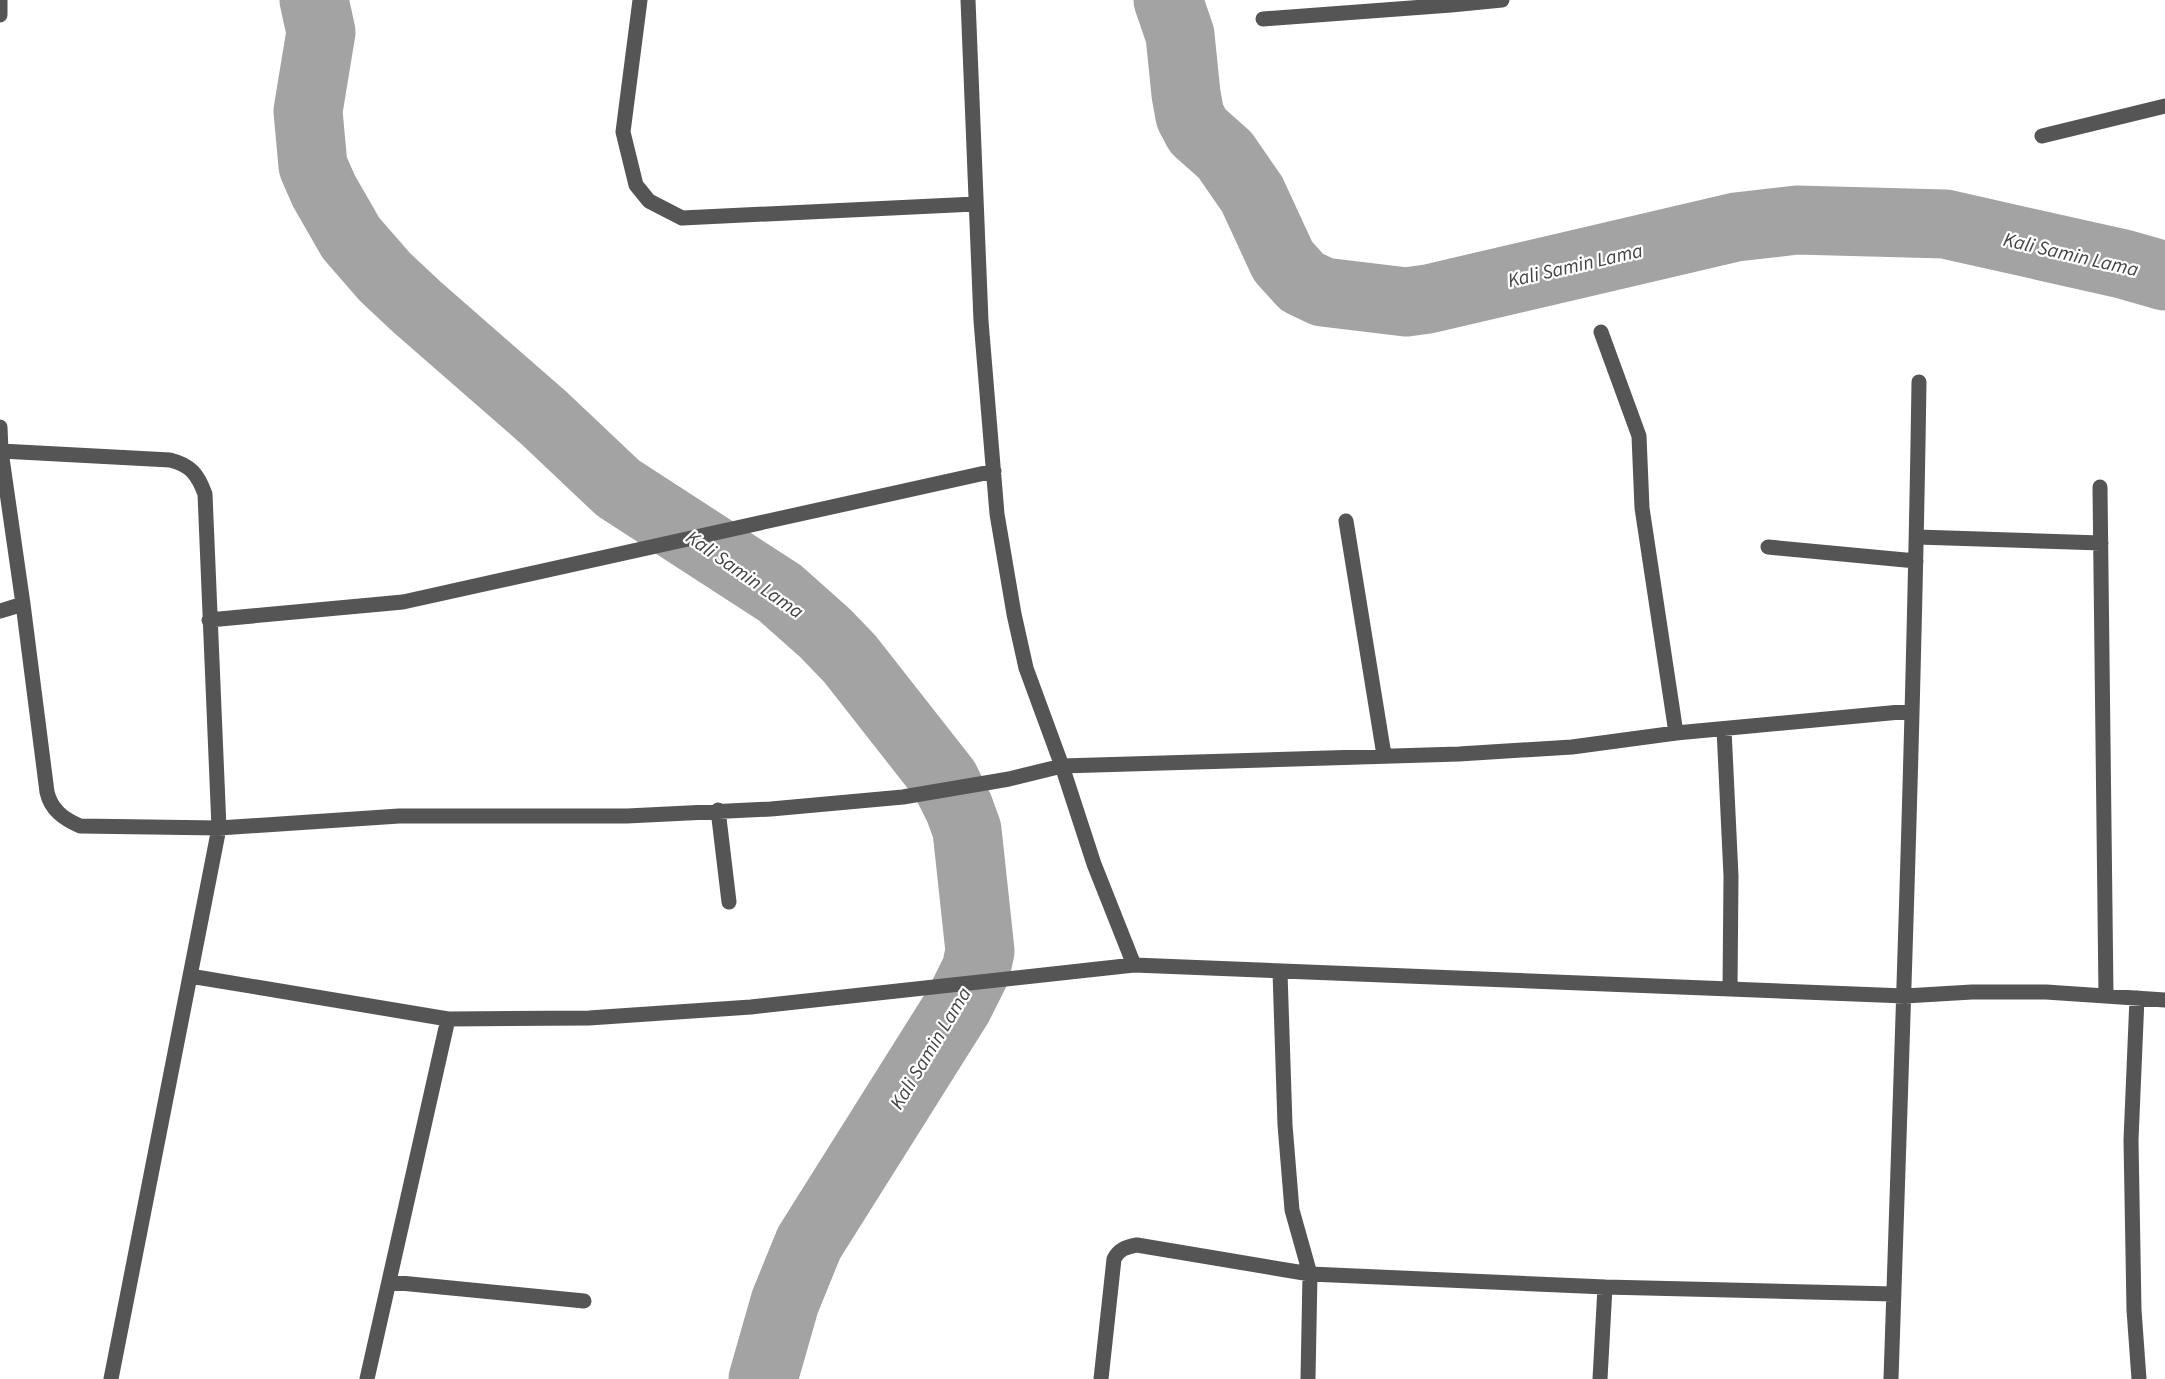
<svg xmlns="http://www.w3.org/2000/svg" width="2165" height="1379" viewBox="0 0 2165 1379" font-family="'Source Sans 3',sans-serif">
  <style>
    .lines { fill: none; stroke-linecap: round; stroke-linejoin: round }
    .river { stroke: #a3a3a3; stroke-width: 69 }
    .minor { stroke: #555; stroke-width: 15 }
    .labels { text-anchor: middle; stroke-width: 4.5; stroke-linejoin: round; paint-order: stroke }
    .water-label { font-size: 20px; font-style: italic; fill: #444; stroke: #fff }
  </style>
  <rect width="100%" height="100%" fill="#fff"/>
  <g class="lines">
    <path class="river" d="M314,0L321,32L308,111L313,166L324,191L351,238L385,277L417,307L544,418L618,488L780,593L825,633L850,659L945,780L959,808L967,830L980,951L976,970L958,1006L809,1243L785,1302L763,1379
      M1168,0L1180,35L1186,94L1190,116L1198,131L1225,155L1252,194L1283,261L1302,282L1323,292L1406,302L1428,299L1736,227L1797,220L1945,224L2123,264L2165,276"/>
    <path class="minor" d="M640,0L623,132L636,185L649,201L682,218L975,204
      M968,0L981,321L997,514L1014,614L1026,668L1062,766L1094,864L1134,965
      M1450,0L1451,5L1502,0
      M0,15V0
      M1263,19L1451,5
      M2042,136L2165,106
      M1601,332L1639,436L1642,508L1676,733
      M0,427L1,451L23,604L47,792C51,810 64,819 80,826L219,828L399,816H627L771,809L903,797L1009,779L1062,766L1459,754L1572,747L1676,733L1911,711
      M1,451L170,460C191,465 198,475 205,494L219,828L111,1379
      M2100,487L2106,995
      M1346,521L1384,755
      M1917,537L2101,543
      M1768,547L1916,561
      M0,611L23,604
      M209,620L403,602L994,471
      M1724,729L1731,876L1730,989
      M718,810L729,902
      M1280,972L1285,1125L1292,1210L1310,1274L1605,1287L1894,1294
      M190,976L448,1019L589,1018L751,1007L1134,965L1905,996L1972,992H2046L2165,1000
      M2137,998L2131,1140L2134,1310L2139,1379
      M390,1282L584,1301
      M367,1379L448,1019
      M1101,1379L1114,1259C1119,1249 1126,1247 1137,1245L1310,1274L1308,1379
      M1600,1379L1605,1287
      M1891,1379C1902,1047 1914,715 1919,382"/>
  </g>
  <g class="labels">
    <g class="water-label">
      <text transform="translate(2071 254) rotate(13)" y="7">Kali Samin Lama</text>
      <text transform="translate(1575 265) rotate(-13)" y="7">Kali Samin Lama</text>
      <text transform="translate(745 574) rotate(35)" y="7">Kali Samin Lama</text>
      <text transform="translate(930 1048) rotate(-59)" y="7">Kali Samin Lama</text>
    </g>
  </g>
</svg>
